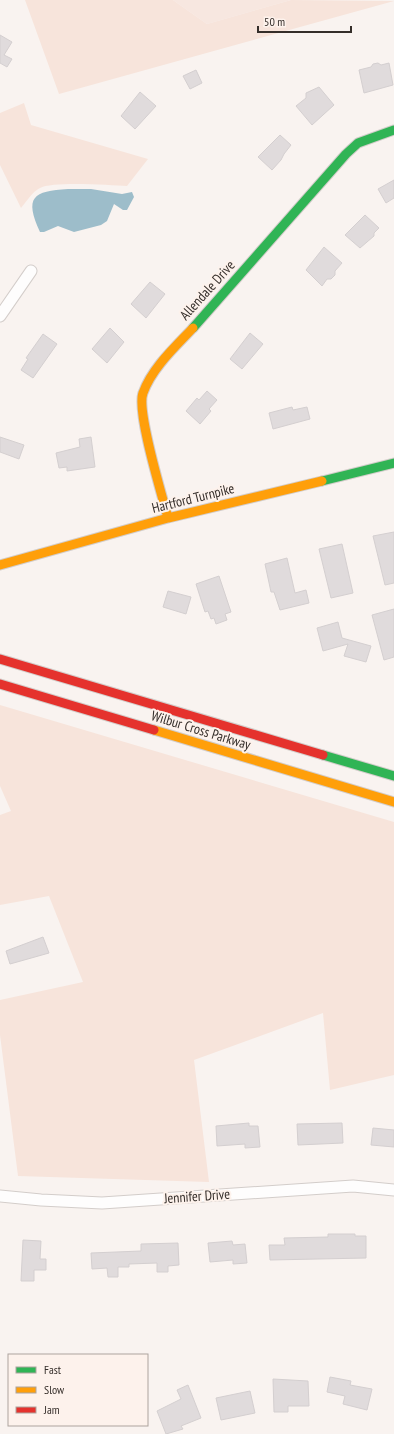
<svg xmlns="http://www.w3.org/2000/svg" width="394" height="1434" viewBox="0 0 394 1434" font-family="'PT Sans Narrow',sans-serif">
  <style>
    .industrial { fill: #f7e7e0 }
    .green { fill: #f7e4db }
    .water { fill: #9dbdca }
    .building { fill: #e0dbdc; stroke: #d4cfd0 }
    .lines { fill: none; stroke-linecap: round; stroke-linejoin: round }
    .street-casing { stroke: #d3cdca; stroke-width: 13 }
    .fast-casing { stroke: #d3cdca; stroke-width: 11 }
    .slow-casing { stroke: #d3cdca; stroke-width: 11 }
    .jam-casing { stroke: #d3cdca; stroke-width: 11 }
    .street { stroke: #fefdfd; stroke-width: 11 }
    .fast { stroke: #30b455; stroke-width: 9 }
    .slow { stroke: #ff9f0a; stroke-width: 9 }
    .jam { stroke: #e5322d; stroke-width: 9 }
    .labels { text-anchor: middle; stroke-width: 4; stroke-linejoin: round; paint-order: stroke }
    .street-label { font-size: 14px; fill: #352e2a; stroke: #fdf2ec }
  </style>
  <rect width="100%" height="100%" fill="#f9f3f0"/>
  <path class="industrial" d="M173,0H291L207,24Z"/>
  <path class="green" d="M25,0H173L207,24L291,0L394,1L59,94Z
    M24,103L31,125L148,159L127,186C110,185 52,181 40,188C32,192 27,201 21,208L0,165V113Z
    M0,705L394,822V1075L330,1090L323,1013L194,1060L209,1182L18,1176L0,1035V1000L83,982L49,896L0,905V815L11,811L0,786Z"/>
  <path class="water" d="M68,189H91L122,194L132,192L134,197L127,210H123L114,204L107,221L101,225L74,232L58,226L44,232H40C24,197 33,191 68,189Z"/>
  <path class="building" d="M0,35L12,42L4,55L12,59L7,67L0,63Z
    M378,63L381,65L389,63L393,85L364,93L359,70L371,67L373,64Z
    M196,70L202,83L190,89L183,76Z
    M319,87L334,105L312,125L296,106L306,98V93Z
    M140,92L156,106L135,129L121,116Z
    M280,135L291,145L284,154L281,160L272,170L258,157Z
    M394,180V198L386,203L378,189Z
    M365,215L379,228L374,233V236L360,248L345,235Z
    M324,247L342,263L335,271V275L331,279H327L322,286L306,270Z
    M150,282L165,294L146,318L131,304Z
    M110,328L124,342L107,363L92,349Z
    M250,333L263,344L242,369L230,359Z
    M43,334L57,344L33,378L21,370L28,359L26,358Z
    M207,391L217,400L209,409L211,411L200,424L186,411L197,398L199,400Z
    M292,407L293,410L307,407L310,419L273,429L269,413Z
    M0,437L24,445L19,459L0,452Z
    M91,437L95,467L67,471V467L59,468L56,453L80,447L79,439Z
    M394,532V583L385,585L373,536Z
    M342,544L353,593L331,598L319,549Z
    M287,558L295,593L306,590L309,603L280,610L274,592H271L265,564Z
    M219,576L231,612L225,614L227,620L216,624L214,618L211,619L208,611L205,612L196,584Z
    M168,591L191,597L186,614L163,607Z
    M394,609V657L384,660L372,615Z
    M338,622L342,638L371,646L366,662L344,656L348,644L323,651L317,628Z
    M43,937L49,953L10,964L6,951Z
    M249,1123V1126H258L260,1147L245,1148V1144L217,1146L216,1126Z
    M342,1123L343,1143L298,1145L297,1124Z
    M373,1128L394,1130V1147L371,1145Z
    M328,1234H355V1236H366V1258L270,1260L269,1245H285L284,1238L328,1237Z
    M23,1240L41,1241L40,1259H46V1270H34V1281H21Z
    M232,1241L233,1245L245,1244L247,1263L233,1264V1260L210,1262L208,1243Z
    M178,1243L179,1265L168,1266V1272H157V1263L129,1264V1267H118V1277H108L107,1268L92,1269L91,1253L141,1251V1244Z
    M330,1377L351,1381L350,1385L372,1389L367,1410L343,1404L345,1396L327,1392Z
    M273,1379L308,1381L309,1406H288V1412H274Z
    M188,1385L201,1418L181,1426L183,1429L166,1434L157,1411L181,1399L177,1390Z
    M250,1391L255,1413L221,1420L216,1398Z"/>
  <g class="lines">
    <defs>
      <path id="street" d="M0,316L31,271
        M0,1196L41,1200L102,1203L353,1186L394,1190"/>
      <path id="fast" d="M193,328L346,154L358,143L394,130
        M322,481L394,463
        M323,755L394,776"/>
      <path id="slow" d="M168,518C162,495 136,411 143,393C152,368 175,347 193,328
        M0,565L168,518L322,481
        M154,730L394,802"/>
      <path id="jam" d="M0,659L323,755
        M0,684L154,730"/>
    </defs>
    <use href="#street" class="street-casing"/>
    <use href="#fast" class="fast-casing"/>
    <use href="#slow" class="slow-casing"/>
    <use href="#jam" class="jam-casing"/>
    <use href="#street" class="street"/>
    <use href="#fast" class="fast"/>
    <use href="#slow" class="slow"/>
    <use href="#jam" class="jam"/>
  </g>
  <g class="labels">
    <g class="street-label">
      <text transform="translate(207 290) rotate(-48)" y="5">Allendale Drive</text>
      <text transform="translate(193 498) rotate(-14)" y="5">Hartford Turnpike</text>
      <text transform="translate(201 730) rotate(17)" y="5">Wilbur Cross Parkway</text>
      <text transform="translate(197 1196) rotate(-4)" y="5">Jennifer Drive</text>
    </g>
  </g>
  <rect x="8" y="1354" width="140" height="72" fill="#fdf2ec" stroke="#ada49e"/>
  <rect x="16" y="1367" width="20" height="6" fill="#30b455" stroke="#ada49e"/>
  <text x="44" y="1374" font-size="12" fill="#352e2a">Fast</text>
  <rect x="16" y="1387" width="20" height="6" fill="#ff9f0a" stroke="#ada49e"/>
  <text x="44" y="1394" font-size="12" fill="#352e2a">Slow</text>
  <rect x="16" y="1407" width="20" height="6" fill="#e5322d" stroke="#ada49e"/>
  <text x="44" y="1414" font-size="12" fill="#352e2a">Jam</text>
  <path d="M258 26v6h93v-6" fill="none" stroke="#352e2a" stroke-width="2"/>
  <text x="264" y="26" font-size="12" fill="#352e2a" stroke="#fdf2ec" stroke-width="3" paint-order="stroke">50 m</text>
</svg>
